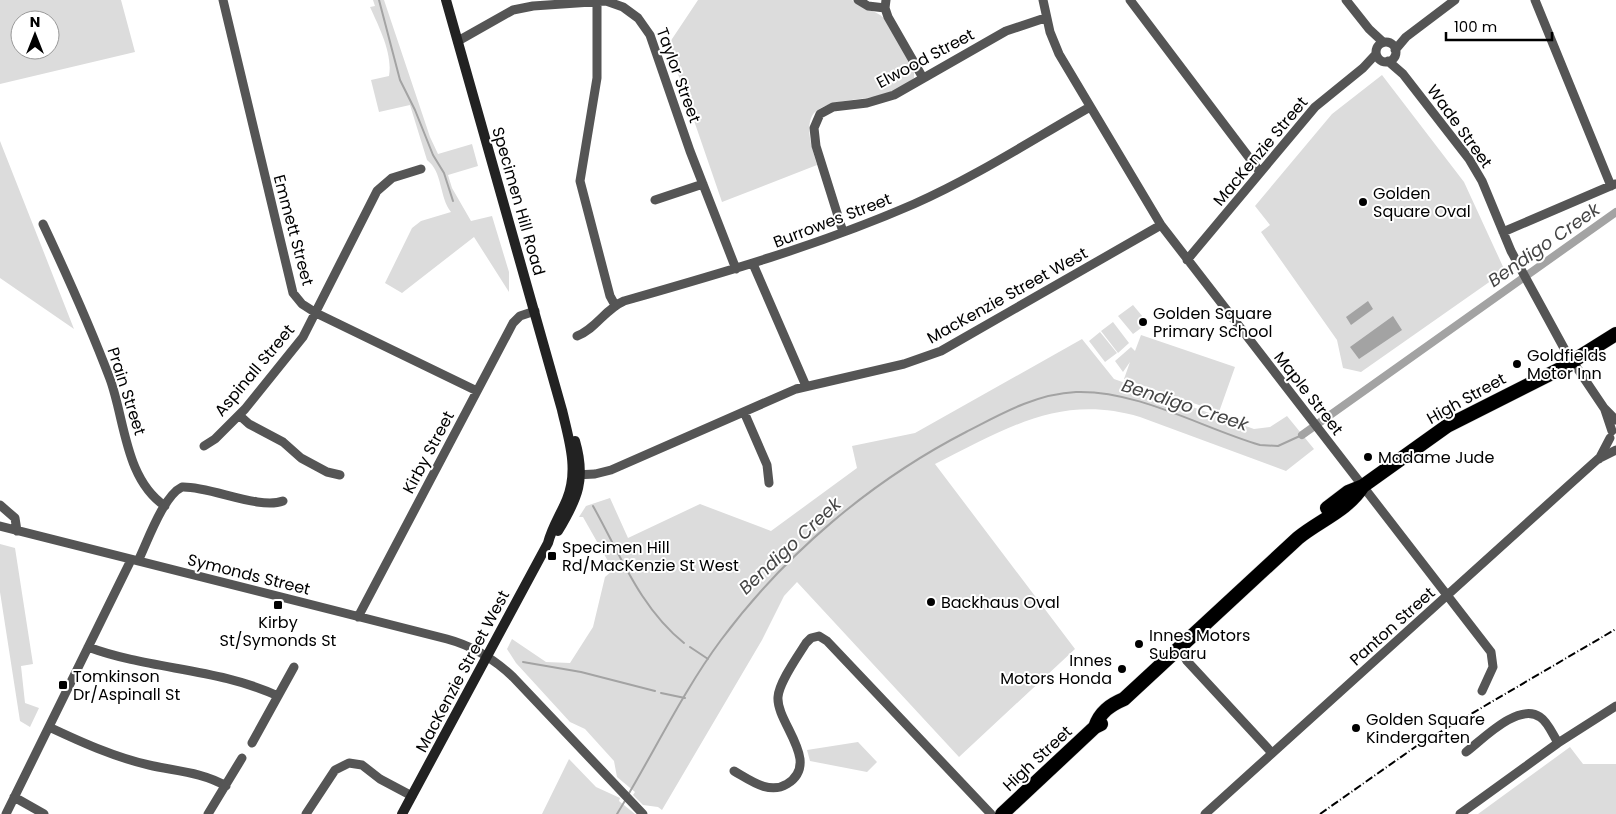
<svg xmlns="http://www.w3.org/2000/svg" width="1616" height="814" viewBox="0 0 1616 814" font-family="Poppins,sans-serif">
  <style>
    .green { fill: #dcdcdc; fill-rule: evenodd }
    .water { fill: #a3a3a3 }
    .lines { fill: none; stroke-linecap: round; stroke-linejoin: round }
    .stream { stroke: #a3a3a3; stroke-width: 2 }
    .canal { stroke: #a3a3a3; stroke-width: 8 }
    .trunk-casing { stroke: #dbdbdb; stroke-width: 15 }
    .minor { stroke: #555; stroke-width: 9 }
    .secondary { stroke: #222; stroke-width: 10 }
    .trunk { stroke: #000; stroke-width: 14 }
    .rail { stroke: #000; stroke-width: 2; stroke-dasharray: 8 2.5 1 2.5; stroke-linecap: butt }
    .poi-dot { fill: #000; stroke: #fff; stroke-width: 2 }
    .labels { text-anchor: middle; stroke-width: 4; stroke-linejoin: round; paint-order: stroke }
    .street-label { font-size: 16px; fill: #000; stroke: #fff }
    .poi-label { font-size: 16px; fill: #000; stroke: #fff; text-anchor: start }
    .water-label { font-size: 18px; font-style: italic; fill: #444; stroke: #fff }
  </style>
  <rect width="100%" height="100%" fill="#fff"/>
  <path class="green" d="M0,0H121L135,52L0,84ZM20,20H50V50H20Z
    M373,0H384L430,137L438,154L472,144L478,166L448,175L452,188L471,221L492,216L509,272V292L474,237L402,293L385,283L412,228L421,221L451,212C439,197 443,172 427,160L410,105L379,112L371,80L389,76C393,54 379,27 370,7L375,6Z
    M698,0H852C862,10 874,9 884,18L914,70V78C906,85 894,92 884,95C866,100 821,99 812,116C805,130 813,151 817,165L722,202L668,45Z
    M1382,75L1464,182L1505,271L1361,372L1343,368L1337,340L1261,232L1270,225L1255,206L1332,114Z
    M0,141L74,329L0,278Z
    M1133,305L1148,323L1133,334L1118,316Z
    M1113,322L1129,343L1118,353L1101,331Z
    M1100,332L1117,353L1105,362L1089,341Z
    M1141,335L1235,367L1219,412L1124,379L1130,362L1123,372L1115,361L1131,347L1135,351Z
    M1082,339L1114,379L1254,429L1270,427L1287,416L1314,449L1286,471L1140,417C1059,393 1004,430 935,464L1075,649L959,757L797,582L784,596L762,640L662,810L658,807L643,805L633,795L635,792L617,777L614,761L585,729L570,722L516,663L507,649L512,639L546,662L570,663L593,627L605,577L613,570L583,517H579L586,506L610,498L628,538L700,504L771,531L857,468L852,446L915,433Z
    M0,544L15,548L33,664L21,666L25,703L39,708L30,727L20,721L0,592Z
    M858,742L877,762L867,772L810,761L807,750Z
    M1570,747L1583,764H1616V814H1478Z
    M569,759L596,787L620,798L619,801L635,814H542Z"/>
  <path class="water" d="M1368,301L1373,309L1351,325L1346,317Z
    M1393,316L1402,330L1359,359L1350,347Z"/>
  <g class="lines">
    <path class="stream" d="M379,0L400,80L415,110L433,155L444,173L453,201
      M593,506C620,554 640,608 684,643
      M690,647L708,659
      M523,662L581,672L655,691
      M661,693L685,698
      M628,795C658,744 686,687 721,640C785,554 871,481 966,432C1001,414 1035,394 1076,392C1138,390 1202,428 1260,445L1278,446L1302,435
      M617,814L626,799"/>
    <path class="canal" d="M1302,435L1616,212"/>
    <defs>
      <path id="trunk" d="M1327,508L1348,492L1363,486L1447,426L1560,369L1616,334
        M1095,727C1100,712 1110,705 1124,699L1298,538C1320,520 1347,511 1363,486
        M1002,814L1095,727L1101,724"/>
    </defs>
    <use href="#trunk" class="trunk-casing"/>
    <path class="minor" d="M223,0L293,293L302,304L316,313L477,391
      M858,0L868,6L885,8
      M886,0L885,8L888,17L923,78
      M1043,0L1050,32L1059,54L1161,225L1491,652L1493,667L1482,691
      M1130,0L1260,172
      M1346,0L1369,29L1383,42
      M1535,0L1611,186
      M597,1V78L580,181L610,296L615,305
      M458,41L513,10L533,6L606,1L623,7L638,18L650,35L690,151L736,269
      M1376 52a10 10 0 1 1 20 0a10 10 0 1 1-20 0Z
      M1395,50L1406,37L1455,0
      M1388,61L1403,74L1469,159L1482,181L1511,251L1565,350L1604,408L1616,420
      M655,200L703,184
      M43,224C67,275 90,326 110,379C125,420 125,479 165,506
      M843,232L816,146L814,128L820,114L833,107L867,103L894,95L1006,31L1045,18
      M1503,232L1615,184
      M1187,260L1315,107L1363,68L1376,54
      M753,264L806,386
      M577,336C596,329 605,309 624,301C722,273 820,245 914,204C975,177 1032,140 1090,107
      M1605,410L1612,431
      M744,412L767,465L769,483
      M239,415L249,424L283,442L301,458L327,472L340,475
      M204,446L215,439L245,409L303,337L377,191L392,178L421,169
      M1599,459L1610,438
      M575,475L595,474L611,470L796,389L904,364L941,351L1161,225
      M0,505L15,518L17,531
      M0,526L447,639C473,646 493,658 513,677L643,814
      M138,561C147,543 163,496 182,487C210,486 259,510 283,501
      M358,617L513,323L520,316L535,311
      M88,647C150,670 218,668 278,696
      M1180,648L1187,661L1272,753
      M49,727C81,742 114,757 149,765C175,771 202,772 226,786
      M252,743L294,667
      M1466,752C1482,740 1518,702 1540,717C1548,722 1553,735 1558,743
      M734,771C750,780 769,795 787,784C822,762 776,723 778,697C779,682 798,656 806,643L811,638L819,636L827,641L991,814
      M14,797L44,814
      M6,814L131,560
      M208,814L242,758
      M306,814L335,770L349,763L362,765L380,779L412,796
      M1205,814L1568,486L1598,459L1616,450
      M1460,814L1558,743L1616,706"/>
    <path class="secondary" d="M558,531C578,498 586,479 575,441
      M402,814L548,543C552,527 561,514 567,499C579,470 569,440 562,410L446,0"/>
    <use href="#trunk" class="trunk"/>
    <path class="rail" d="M1320,814L1418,745L1616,629"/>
  </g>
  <g class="poi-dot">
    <circle cx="1363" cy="202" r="5"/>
    <circle cx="1143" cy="322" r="5"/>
    <circle cx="1517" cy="364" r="5"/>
    <circle cx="1368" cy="457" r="5"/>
    <rect x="547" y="551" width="10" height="10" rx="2.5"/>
    <circle cx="931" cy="602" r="5"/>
    <rect x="273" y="600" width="10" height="10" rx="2.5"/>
    <circle cx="1139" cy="644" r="5"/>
    <circle cx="1122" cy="669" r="5"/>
    <rect x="58" y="680" width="10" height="10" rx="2.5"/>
    <circle cx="1356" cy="728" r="5"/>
  </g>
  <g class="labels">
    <g class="street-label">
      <text transform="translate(925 58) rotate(-28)" y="6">Elwood Street</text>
      <text transform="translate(679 75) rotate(70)" y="6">Taylor Street</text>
      <text transform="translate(1460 126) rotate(54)" y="6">Wade Street</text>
      <text transform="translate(1260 151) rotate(-50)" y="6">MacKenzie Street</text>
      <text transform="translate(519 201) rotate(74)" y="6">Specimen Hill Road</text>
      <text transform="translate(832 220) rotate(-21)" y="6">Burrowes Street</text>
      <text transform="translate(294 230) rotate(75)" y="6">Emmett Street</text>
      <text transform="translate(1007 295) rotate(-29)" y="6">MacKenzie Street West</text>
      <text transform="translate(254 370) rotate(-50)" y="6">Aspinall Street</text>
      <text transform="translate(127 391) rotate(72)" y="6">Prain Street</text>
      <text transform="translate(1309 393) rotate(52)" y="6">Maple Street</text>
      <text transform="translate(1466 398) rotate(-29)" y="6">High Street</text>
      <text transform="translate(428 452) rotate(-62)" y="6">Kirby Street</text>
      <text transform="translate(249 574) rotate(14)" y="6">Symonds Street</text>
      <text transform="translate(1392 626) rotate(-42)" y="6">Panton Street</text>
      <text transform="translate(462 671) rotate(-62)" y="6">MacKenzie Street West</text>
      <text transform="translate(1037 758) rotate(-43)" y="6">High Street</text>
    </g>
    <g class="poi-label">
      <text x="1373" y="199">Golden<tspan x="1373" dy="18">Square Oval</tspan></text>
      <text x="1153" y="319">Golden Square<tspan x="1153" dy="18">Primary School</tspan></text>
      <text x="1527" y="361">Goldfields<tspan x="1527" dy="18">Motor Inn</tspan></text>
      <text x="1378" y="463">Madame Jude</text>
      <text x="562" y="553">Specimen Hill<tspan x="562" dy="18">Rd/MacKenzie St West</tspan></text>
      <text x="941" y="608">Backhaus Oval</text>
      <text x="278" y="628" text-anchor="middle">Kirby<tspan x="278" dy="18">St/Symonds St</tspan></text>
      <text x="1149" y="641">Innes Motors<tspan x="1149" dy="18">Subaru</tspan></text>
      <text x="1112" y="666" text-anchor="end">Innes<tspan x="1112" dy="18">Motors Honda</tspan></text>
      <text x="73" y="682">Tomkinson<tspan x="73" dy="18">Dr/Aspinall St</tspan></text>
      <text x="1366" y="725">Golden Square<tspan x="1366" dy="18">Kindergarten</tspan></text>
    </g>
    <g class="water-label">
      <text transform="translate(1544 245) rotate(-35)" y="6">Bendigo Creek</text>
      <text transform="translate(1185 405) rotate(18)" y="6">Bendigo Creek</text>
      <text transform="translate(790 546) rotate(-43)" y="6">Bendigo Creek</text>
    </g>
  </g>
  <g transform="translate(35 35)"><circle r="24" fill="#ffffff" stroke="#999999"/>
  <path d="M0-4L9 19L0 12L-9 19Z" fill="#000000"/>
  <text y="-8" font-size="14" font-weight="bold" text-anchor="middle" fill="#000000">N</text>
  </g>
  <path d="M1446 32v8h106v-8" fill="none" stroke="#000000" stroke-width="2.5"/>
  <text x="1454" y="32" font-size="15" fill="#000000" stroke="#ffffff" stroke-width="4" paint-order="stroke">100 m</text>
</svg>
